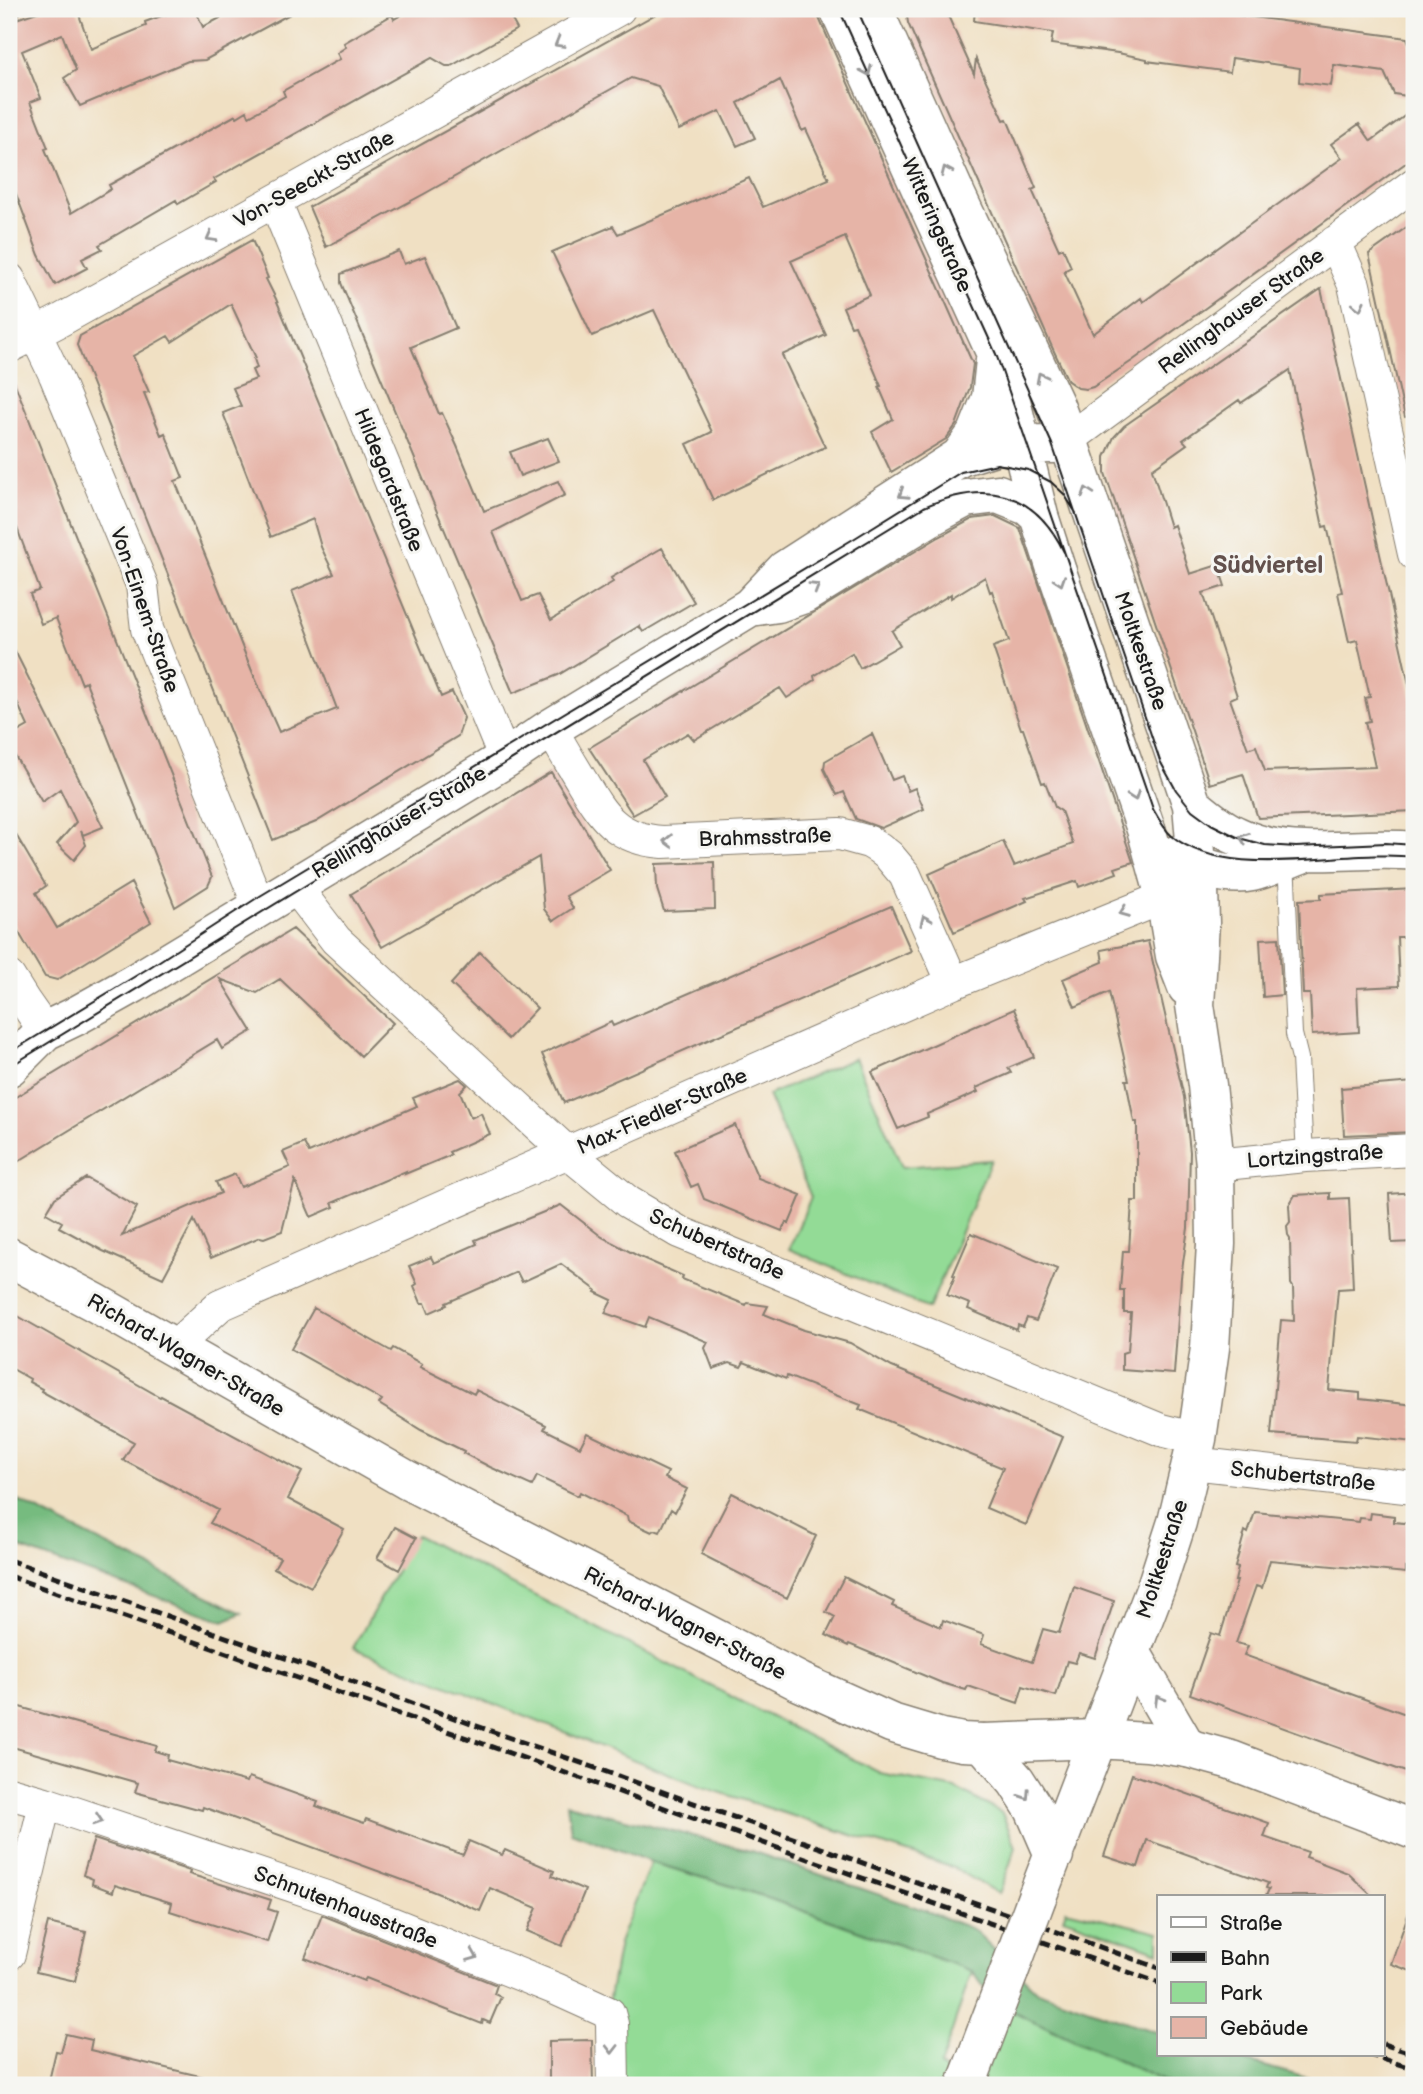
<svg xmlns="http://www.w3.org/2000/svg" width="1423" height="2094" viewBox="0 0 1423 2094" font-family="'Balsamiq Sans',sans-serif">
  <style>
    .green { fill: #93db96; stroke: #587c59; stroke-width: 2 }
    .forest { fill: #76bb7f; stroke: #496c4e; stroke-width: 2 }
    .building { fill: #e6b4a7; fill-rule: evenodd }
    .lines { fill: none; stroke-linecap: round; stroke-linejoin: round }
    .lane-casing { stroke: #867e70; stroke-width: 18 }
    .street-casing { stroke: #867e70; stroke-width: 34 }
    .secondary-casing { stroke: #867e70; stroke-width: 41 }
    .primary-casing { stroke: #867e70; stroke-width: 41 }
    .lane { stroke: #fff; stroke-width: 16 }
    .street { stroke: #fff; stroke-width: 32 }
    .secondary { stroke: #fff; stroke-width: 38 }
    .primary { stroke: #fff; stroke-width: 38 }
    .tram { stroke: #1c1c1c; stroke-width: 2 }
    .rail { stroke: #1c1c1c; stroke-width: 5; stroke-dasharray: 10 5; stroke-linecap: butt }
    .secondary-bridge-casing { stroke: #867e70; stroke-width: 41; stroke-linecap: butt }
    .secondary-bridge { stroke: #fff; stroke-width: 38 }
    .oneway { stroke: #999 }
    .labels { text-anchor: middle; stroke-width: 6; stroke-linejoin: round; paint-order: stroke }
    .street-label { font-size: 21px; fill: #1c1c1c; stroke: #f6f6f2 }
    .quarter-label { font-size: 24px; font-weight: bold; fill: #63514d; stroke: #f6f6f2 }
  </style>
  <rect width="100%" height="100%" fill="#f6f6f2"/>
  <filter id="ink" filterUnits="userSpaceOnUse"><feTurbulence type="fractalNoise" baseFrequency=".0143" numOctaves="2"/><feDisplacementMap in="SourceGraphic" scale="14" xChannelSelector="R" yChannelSelector="G"/><feConvolveMatrix kernelMatrix="1 2 1 2 8 2 1 2 1" color-interpolation-filters="sRGB"/></filter>
  <filter id="wash" filterUnits="userSpaceOnUse"><feTurbulence type="fractalNoise" baseFrequency=".00686" numOctaves="4" result="noise"/><feDisplacementMap in="SourceGraphic" scale="28" xChannelSelector="R" yChannelSelector="G"/><feGaussianBlur stdDeviation="1.57" result="paint"/><feColorMatrix in="noise" values="0 0 0 0 0 0 0 0 0 0 0 0 0 0 0 0 0 1.4 0 .05"/><feComposite in="paint" operator="in"/></filter>
  <g filter="url(#wash)">
    <rect width="100%" height="100%" fill="#f0e0c3"/>
    <path class="green" d="M855,1058L902,1167L991,1160L929,1309L789,1249L811,1197L768,1095Z
      M416,1535L880,1773L955,1788L1002,1813L1016,1847L999,1894L954,1868L700,1786L353,1648Z
      M651,1862L748,1891L972,1971L940,2067L965,2085H614L608,2004L619,1943Z
      M1066,1910L1159,1932V1952L1063,1918Z
      M997,2004L1172,2085H967Z"/>
    <path class="forest" d="M9,1496L242,1613L224,1621L9,1544Z
      M567,1804L751,1851L924,1910L973,1929L1037,1991L1159,2033V2054H1220L1332,2085H1172L997,2004L972,1971L748,1891L651,1862L571,1832Z"/>
    <g id="blocks">
      <path class="building" d="M46,9H77L91,49L146,26L145,22L180,9H195L203,27L237,9H299L205,60L188,61L80,106L64,78L76,70L62,34L22,51L41,98L30,102L48,148L45,149L71,213L111,189L109,185L236,115L237,117L247,111L249,116L285,96L283,91L340,59L337,53L346,47L344,43L392,15L394,19L412,9H506L517,29L451,66H446L432,58L214,179L216,182L178,204L176,200L99,245L102,249L82,259L87,268L55,285L39,255L9,175V20L10,21Z
        M665,9H815L973,364L970,387L956,425L946,439L891,472L872,432L893,419L879,387L881,386L855,325L851,326L843,307L870,295L845,237L791,261L826,335L782,355L825,447L713,500L687,444L712,432L654,310L592,336L552,252L613,226L618,234L749,178L763,207L829,179L806,129L802,131L780,80L738,103L755,138L737,146L720,111L679,130L658,86L631,78L424,194L326,247L309,207Z
        M906,9H945L974,74L976,59L1004,120L1007,119L1036,188L1032,190L1059,250L1063,248L1071,267L1064,271L1093,334L1141,298L1143,302L1342,158L1331,144L1359,124L1371,141L1414,109V157L1132,361L1093,387L1086,389L1078,388L1068,381L1052,347L918,46L908,23Z
        M975,9H1195L1407,38L1414,56V97L1394,94L1384,72L1334,65L1331,86L1299,82L1300,68L1232,58L1230,72L1147,61V59L1118,53L1051,44L1053,33L974,21Z
        M1414,222V416L1405,417L1369,254Z
        M252,240L268,278L266,279L276,299L441,697L452,692L464,718L458,736L316,822L273,840L77,345L80,336ZM231,304L256,358L254,359L257,368L252,370L256,379L233,388L241,406L223,413L271,537L313,519L321,547L334,574L292,591L337,709L279,732L252,671L175,481L183,478L165,433L161,435L144,393L149,392L133,356L168,336L172,342Z
        M399,251L404,264L425,256L456,328L411,347L439,414L442,413L457,446L484,511L558,481L565,495L493,532L522,601L538,595L551,620L613,582L611,578L662,548L694,602L643,632L639,626L558,675L513,693L341,283V274Z
        M1321,289L1414,707V811L1258,818L1243,774L1210,784L1105,473V457L1114,437L1124,426ZM1290,370L1323,527L1327,526L1342,592L1338,593L1349,642L1357,640L1370,697L1365,698L1370,721L1365,722L1375,767L1265,771L1256,746L1248,749L1230,699L1237,696L1203,593L1225,586L1218,565L1190,574L1174,525L1170,527L1152,469L1187,444L1183,440L1239,400L1241,403Z
        M9,369L212,877L208,886L175,907L86,682L82,684L56,618L41,624L30,594L40,590L17,528L9,531Z
        M548,438L559,461L520,476L510,452Z
        M995,516L1020,528L1133,862L1115,868L1117,873L1079,887L1077,881L1025,898L1027,901L1011,908L954,932L929,874L1003,841L1014,866L1073,844L1061,811L1055,807L1045,782L1042,783L1023,729H1021L993,647L1009,641L992,591L990,592L985,577L951,598V594L892,631L900,645L860,668L852,653L814,676L815,680L787,698L780,688L694,740L688,733L643,760L665,797L633,815L589,748L939,537L972,519Z
        M9,639L103,827L83,835L81,831L86,845L74,860L57,844L76,822L60,789L42,802L9,746V737L28,726L9,685Z
        M872,734L892,780L902,776L908,791L915,788L924,809L881,828L856,819L844,792L837,795L824,769L825,761Z
        M551,772L610,870L566,896L573,908L553,921L544,909L539,857L382,947L351,894Z
        M9,823L46,886L36,893L57,928L131,883L151,922L57,980L45,977L9,916Z
        M714,862L715,909L664,911L657,889L656,864Z
        M1414,889V937H1397L1399,986L1357,988L1359,1032L1312,1035L1310,994H1303L1299,900L1321,899V894Z
        M891,906L911,951L564,1103L542,1054L611,1022L613,1026Z
        M293,929L393,1023L361,1056L280,979L257,993L220,979L252,1031L222,1049L217,1040L9,1167V1101Z
        M1279,938L1282,995L1263,997L1260,939Z
        M1148,941L1184,1097L1190,1152L1188,1228L1181,1277L1174,1374L1122,1370V1353L1128,1351L1131,1313H1124V1290H1120L1123,1251H1129L1132,1201H1137V1122H1134L1126,1080H1129L1109,992L1075,1007L1063,979L1103,962L1101,950Z
        M480,952L537,1008L508,1039L451,984Z
        M1014,1009L1034,1057L1008,1068L1011,1073L976,1088L978,1092L927,1114L928,1117L898,1129L872,1072Z
        M460,1079L467,1085L460,1092L471,1118L481,1113L490,1134L449,1152L451,1155L405,1174L406,1171L332,1203L334,1207L311,1217L295,1180L282,1231L264,1238L260,1237L211,1258L194,1220L163,1278L103,1251L59,1227L62,1222L46,1213L55,1198L86,1178L137,1207L122,1236L221,1193L216,1182L235,1174L241,1187L290,1167L283,1152L304,1143L309,1153L417,1106L413,1098Z
        M1414,1082V1132L1344,1135L1341,1088Z
        M735,1125L758,1178L801,1195L789,1224L786,1222L782,1231L704,1199L698,1184L691,1187L675,1151Z
        M1414,1192V1242L1392,1243L1389,1194Z
        M1330,1193V1199L1349,1198L1353,1288L1338,1289L1329,1390L1360,1393V1399L1414,1405V1442L1357,1436L1356,1441L1271,1434L1281,1320L1294,1321L1293,1287L1291,1284L1290,1238L1288,1235L1287,1226L1290,1222L1289,1205L1295,1195Z
        M561,1205L602,1237L638,1256L683,1276L682,1279L746,1305L747,1303L768,1306L764,1314L804,1330L850,1343L892,1367L1063,1437L1026,1525L986,1508L1003,1468L859,1409L861,1405L787,1376L786,1379L744,1362L741,1367L730,1363L713,1369L705,1348L708,1342L649,1317L645,1327L605,1313L612,1300L595,1292L596,1290L561,1264L522,1282L517,1272L446,1303L447,1305L429,1313L425,1303H421L414,1286L417,1284L409,1266L431,1257L434,1263L477,1244L475,1240Z
        M971,1233L1057,1269L1036,1321L1027,1318L1023,1327L1018,1325L1017,1330L968,1309L970,1304L947,1295L955,1276L953,1275Z
        M314,1308L391,1351L393,1348L422,1364L420,1367L474,1394L476,1390L546,1425L544,1429L580,1447L587,1433L668,1472L665,1478L687,1489L675,1512L671,1509L660,1532L655,1530L652,1532L628,1521L627,1516L580,1492L578,1496L537,1476L532,1486L490,1467L463,1453L464,1451L421,1430L379,1404L382,1400L291,1349Z
        M9,1311L160,1397L161,1396L302,1472L288,1499L344,1529L311,1587L274,1568L280,1558L210,1523L218,1510L123,1460L134,1442L41,1391L42,1389L29,1382L30,1379L9,1367Z
        M732,1493L816,1536L787,1598L701,1554Z
        M1255,1512L1359,1522L1360,1518L1370,1519L1371,1513L1394,1516V1522L1414,1524V1569L1406,1568V1573L1270,1560L1262,1588L1256,1586L1236,1643L1248,1646L1244,1655L1414,1717V1775L1190,1694L1211,1633L1220,1636L1237,1581H1235L1238,1568L1235,1567L1245,1531L1248,1533Z
        M395,1527L416,1538L399,1570L377,1558Z
        M844,1577L894,1602L892,1606L941,1627L943,1620L984,1635L981,1644L1032,1662L1043,1629L1059,1633L1074,1587L1114,1601L1095,1658L1079,1653L1075,1663L1067,1661L1056,1696L1023,1686L1018,1703L968,1686L966,1690L942,1683L849,1644L848,1646L826,1635L835,1617L826,1612Z
        M9,1704L157,1746L155,1751L168,1755L167,1760L247,1782L249,1777L318,1802L316,1806L364,1823L366,1819L463,1855L469,1841L502,1855L505,1850L554,1871L552,1876L585,1890L562,1946L527,1931L537,1908L490,1888L480,1911L427,1889L203,1807L202,1810L135,1792L138,1783L9,1746Z
        M1132,1774L1269,1823L1264,1837L1308,1852L1306,1857L1348,1873L1372,1896H1266L1269,1889L1266,1888L1268,1883L1147,1840L1138,1867L1104,1856Z
        M94,1839L190,1871L189,1874L271,1900L268,1909L277,1912L267,1942L170,1911L172,1903L115,1885L113,1892L92,1884L93,1879L83,1875Z
        M1411,1906L1414,1907V1972L1391,1964Z
        M322,1915L497,1985L494,1994L501,1997L490,2023L483,2020L482,2024L366,1978L364,1981L305,1958Z
        M48,1923L86,1932L75,1981L36,1972Z
        M66,2034L92,2040L90,2050L204,2077L203,2085H48L56,2051L61,2052Z
        M592,2040L593,2085H549V2041Z"/>
    </g>
  </g>
  <g filter="url(#ink)">
    <use href="#blocks" fill-opacity="0" stroke="#867e70" stroke-width="2"/>
    <g class="lines">
      <defs>
        <path id="lane" d="M9,10L13,9
          M1286,859L1294,1034L1300,1058L1305,1156"/>
        <path id="street" d="M275,201L505,759
          M1335,242L1354,285L1414,554
          M9,279L55,375L142,585L147,629L259,906
          M9,347L61,320L619,9
          M1068,440L1414,184
          M551,728C560,746 571,763 581,780C603,817 616,839 663,842L840,834L869,842L879,848L889,856L905,875L953,983
          M294,885L336,940L568,1153L628,1202L679,1232L1161,1430L1197,1439
          M9,977L24,1001L45,1031
          M1215,1165L1305,1156L1414,1150
          M173,1348L220,1305L953,983L1165,897
          M1192,1463L1414,1488
          M9,1793L45,1803L329,1898L556,1989L609,2013L612,2024L613,2085
          M9,1954L45,1803"/>
        <path id="secondary" d="M839,9L996,354L1012,405L1039,516L1057,572L1147,832L1165,897L1175,956L1187,987
          M873,9L957,197L1054,403L1068,440L1192,805L1199,888L1200,923L1195,1005L1207,1085L1215,1165L1216,1244L1210,1348L1197,1439L1177,1522L1157,1584L1037,1897
          M960,457L977,433L991,398L995,360
          M750,607L778,603L804,594L928,518L965,498L998,494L1028,506L1039,516
          M1192,805C1206,816 1220,829 1237,836C1293,863 1355,845 1414,851
          M1177,855C1199,867 1226,878 1252,872C1269,868 1287,859 1304,853
          M9,1067L45,1031L74,1017L133,984L505,759L551,728L750,607L785,570L960,457L998,445L1052,444L1068,440
          M1131,1652L1187,1748
          M983,1743L1016,1781L1034,1809L1054,1855
          M966,2085L1009,1972"/>
        <path id="primary" d="M9,1257L94,1302L407,1480L800,1682L891,1723L941,1738L963,1742L983,1743L1097,1739L1147,1742L1187,1748L1231,1760L1414,1830"/>
      </defs>
      <use href="#lane" class="lane-casing"/>
      <use href="#street" class="street-casing"/>
      <use href="#secondary" class="secondary-casing"/>
      <use href="#primary" class="primary-casing"/>
      <use href="#lane" class="lane"/>
      <use href="#street" class="street"/>
      <use href="#secondary" class="secondary"/>
      <use href="#primary" class="primary"/>
      <path class="tram" d="M839,9L996,354L1153,809C1158,818 1164,829 1172,836C1230,883 1342,848 1414,857
        M857,9L1052,444L1160,761L1176,790L1192,810L1211,824L1239,838L1265,845L1296,847L1386,843L1414,845
        M9,1053L147,969L260,896L855,538L961,472L997,464L1028,470L1051,482L1064,494L1076,513
        M9,1067L924,507C984,481 1034,489 1064,552"/>
      <path class="rail" d="M9,1560L1159,1968
        M9,1576L1159,1983
        M1383,2044L1414,2054
        M1367,2054L1414,2069"/>
      <defs>
        <path id="secondary-bridge" d="M1009,1972L1037,1897"/>
      </defs>
      <use href="#secondary-bridge" class="secondary-bridge-casing"/>
      <use href="#secondary-bridge" class="secondary-bridge"/>
    </g>
    <defs><path id="oneway-chevron" d="M-2-3.5L2.5 0L-2 3.5" fill="none" stroke-width="1.6" stroke-linecap="round" stroke-linejoin="round" transform="scale(1.75)"/></defs>
    <g class="oneway">
      <use href="#oneway-chevron" transform="translate(559 43) rotate(150)"/>
      <use href="#oneway-chevron" transform="translate(867 71) rotate(66)"/>
      <use href="#oneway-chevron" transform="translate(946 171) rotate(-114)"/>
      <use href="#oneway-chevron" transform="translate(211 237) rotate(151)"/>
      <use href="#oneway-chevron" transform="translate(1359 306) rotate(77)"/>
      <use href="#oneway-chevron" transform="translate(1041 377) rotate(-117)"/>
      <use href="#oneway-chevron" transform="translate(1087 492) rotate(-109)"/>
      <use href="#oneway-chevron" transform="translate(903 494) rotate(147)"/>
      <use href="#oneway-chevron" transform="translate(1060 581) rotate(71)"/>
      <use href="#oneway-chevron" transform="translate(815 587) rotate(-31)"/>
      <use href="#oneway-chevron" transform="translate(1134 796) rotate(70)"/>
      <use href="#oneway-chevron" transform="translate(1244 838) rotate(-160)"/>
      <use href="#oneway-chevron" transform="translate(668 841) rotate(179)"/>
      <use href="#oneway-chevron" transform="translate(1124 912) rotate(159)"/>
      <use href="#oneway-chevron" transform="translate(925 920) rotate(-114)"/>
      <use href="#oneway-chevron" transform="translate(1159 1700) rotate(-121)"/>
      <use href="#oneway-chevron" transform="translate(1025 1795) rotate(57)"/>
      <use href="#oneway-chevron" transform="translate(98 1820) rotate(18)"/>
      <use href="#oneway-chevron" transform="translate(473 1956) rotate(22)"/>
      <use href="#oneway-chevron" transform="translate(612 2049) rotate(90)"/>
    </g>
  </g>
  <g class="labels">
    <g class="street-label">
      <text transform="translate(314 179) rotate(-29)" y="7">Von-Seeckt-Straße</text>
      <text transform="translate(937 225) rotate(66)" y="7">Witteringstraße</text>
      <text transform="translate(1241 311) rotate(-36)" y="7">Rellinghauser Straße</text>
      <text transform="translate(389 480) rotate(68)" y="7">Hildegardstraße</text>
      <text transform="translate(145 610) rotate(71)" y="7">Von-Einem-Straße</text>
      <text transform="translate(1141 651) rotate(71)" y="7">Moltkestraße</text>
      <text transform="translate(399 822) rotate(-31)" y="7">Rellinghauser Straße</text>
      <text transform="translate(765 837) rotate(-2)" y="7">Brahmsstraße</text>
      <text transform="translate(662 1111) rotate(-24)" y="7">Max-Fiedler-Straße</text>
      <text transform="translate(1315 1156) rotate(-4)" y="7">Lortzingstraße</text>
      <text transform="translate(717 1244) rotate(24)" y="7">Schubertstraße</text>
      <text transform="translate(186 1355) rotate(30)" y="7">Richard-Wagner-Straße</text>
      <text transform="translate(1303 1476) rotate(6)" y="7">Schubertstraße</text>
      <text transform="translate(1162 1559) rotate(-72)" y="7">Moltkestraße</text>
      <text transform="translate(685 1623) rotate(27)" y="7">Richard-Wagner-Straße</text>
      <text transform="translate(346 1907) rotate(21)" y="7">Schnutenhausstraße</text>
    </g>
    <g class="quarter-label">
      <text x="1268" y="573">Südviertel</text>
    </g>
  </g>
  <rect width="1423" height="2094" fill="none" stroke="#f6f6f2" stroke-width="35"/>
  <rect x="1157" y="1895" width="228" height="161" fill="#f6f6f2" stroke="#9f9f9c" stroke-width="2"/>
  <rect x="1171" y="1917" width="35" height="10" fill="#ffffff" stroke="#9f9f9c" stroke-width="2"/>
  <text x="1220" y="1930" font-size="21" fill="#1c1c1c">Straße</text>
  <rect x="1171" y="1952" width="35" height="10" fill="#1c1c1c" stroke="#9f9f9c" stroke-width="2"/>
  <text x="1220" y="1965" font-size="21" fill="#1c1c1c">Bahn</text>
  <rect x="1171" y="1982" width="35" height="21" fill="#93db96" stroke="#9f9f9c" stroke-width="2"/>
  <text x="1220" y="2000" font-size="21" fill="#1c1c1c">Park</text>
  <rect x="1171" y="2017" width="35" height="21" fill="#e6b4a7" stroke="#9f9f9c" stroke-width="2"/>
  <text x="1220" y="2035" font-size="21" fill="#1c1c1c">Gebäude</text>
</svg>
